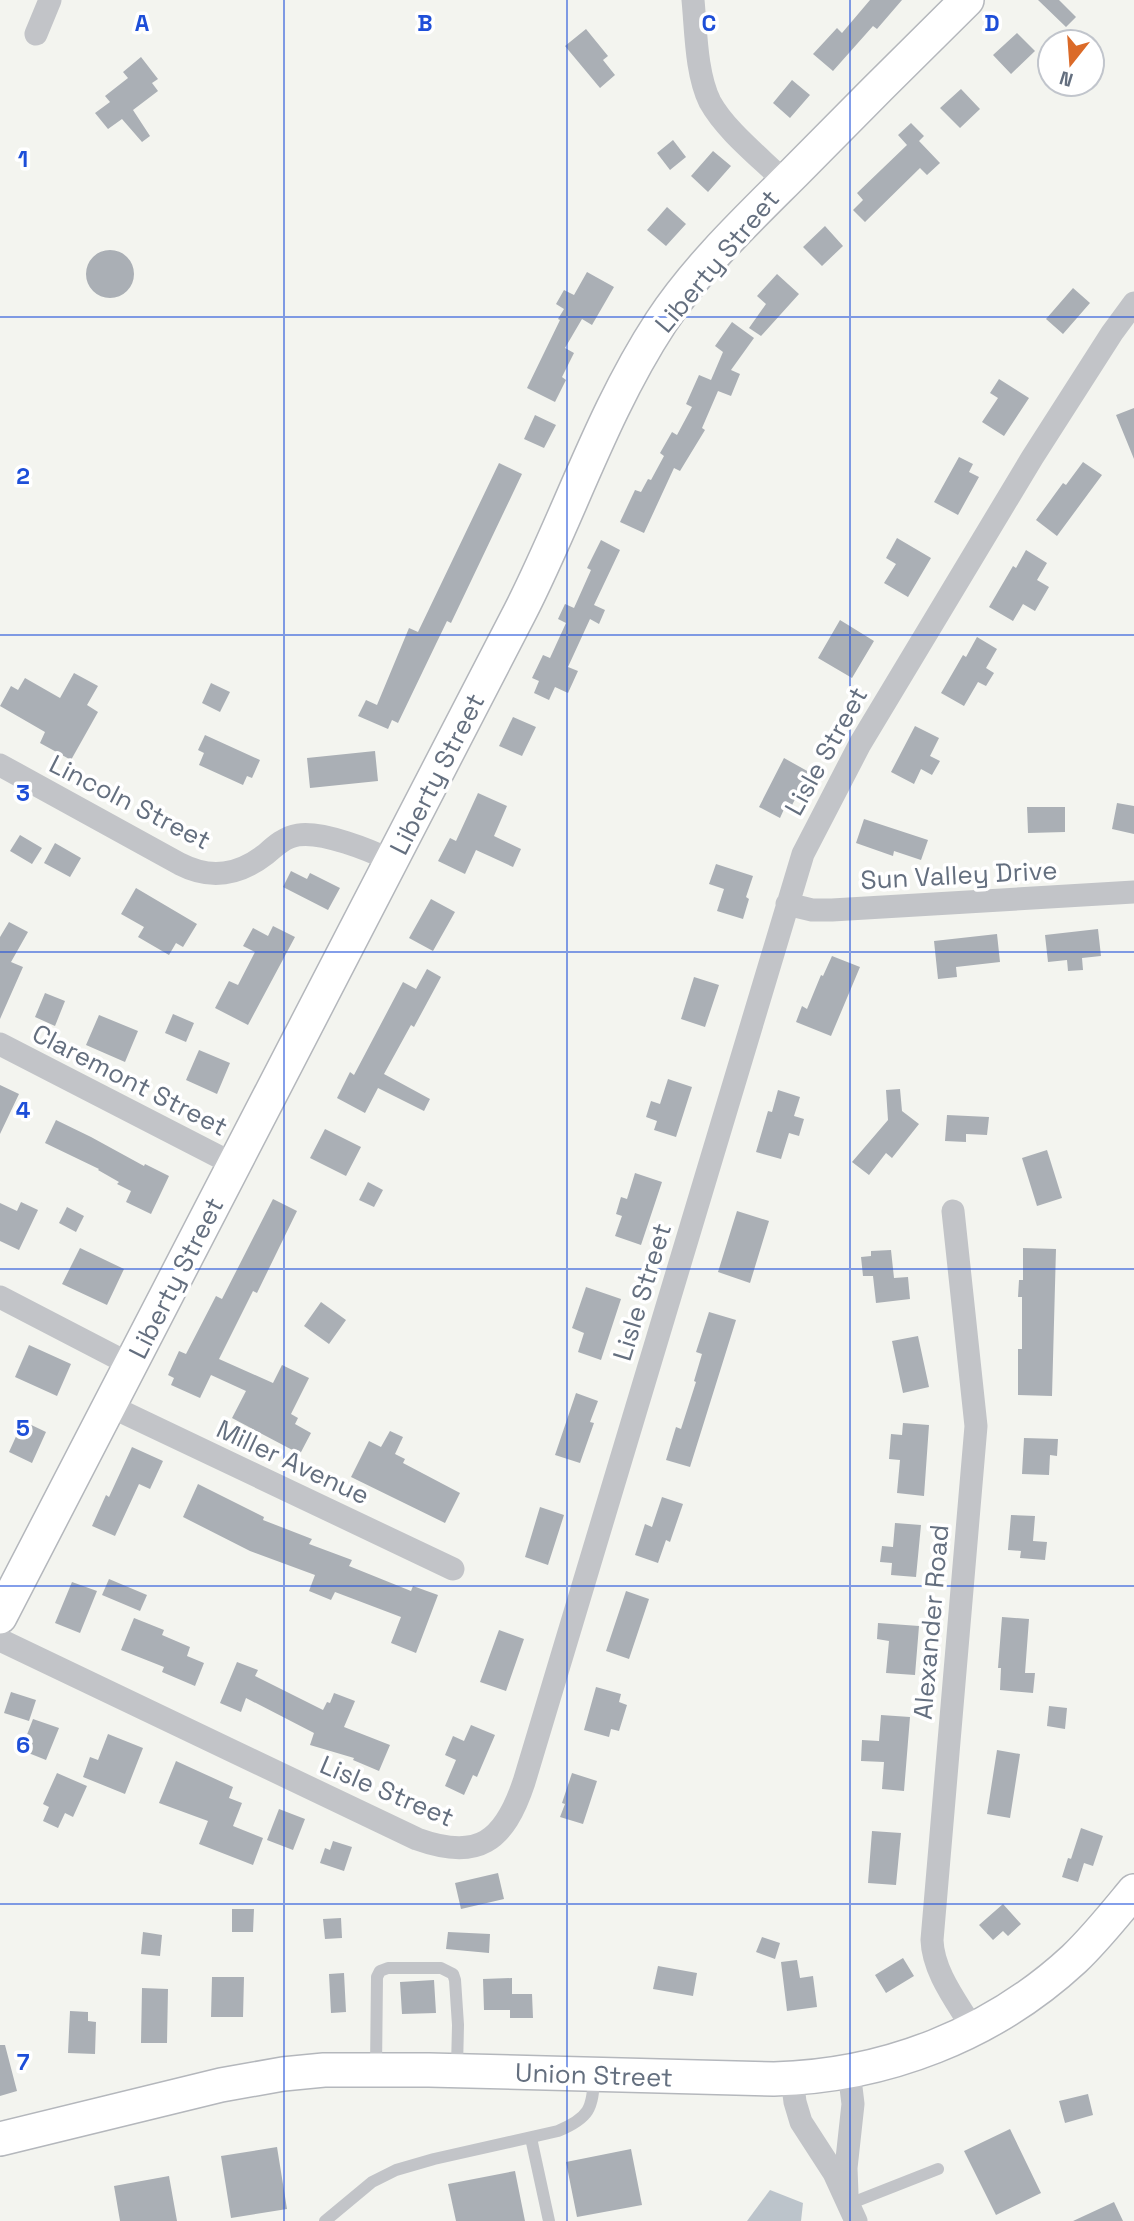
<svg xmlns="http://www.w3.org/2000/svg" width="1134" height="2221" viewBox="0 0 1134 2221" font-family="'Space Grotesk',sans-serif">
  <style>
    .water { fill: #bcc4cb }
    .building { fill: #aaafb5 }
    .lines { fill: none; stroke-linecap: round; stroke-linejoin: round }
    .secondary-casing { stroke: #b4b7bc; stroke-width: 36 }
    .service { stroke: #c2c4c8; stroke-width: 12 }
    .minor { stroke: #c2c4c8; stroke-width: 23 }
    .secondary { stroke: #fff; stroke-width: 33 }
    .grid { fill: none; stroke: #1d4ed8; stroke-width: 2; stroke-opacity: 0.55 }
    .labels { text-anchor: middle; stroke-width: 7; stroke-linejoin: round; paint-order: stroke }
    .street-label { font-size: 26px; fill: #646f7f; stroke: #fff }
    .grid-label { font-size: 23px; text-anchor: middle; font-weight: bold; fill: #1d4ed8; stroke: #fff; stroke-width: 7; stroke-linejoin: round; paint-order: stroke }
  </style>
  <rect width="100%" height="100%" fill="#f3f4ef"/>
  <path class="water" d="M770,2190L803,2203L801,2221H747Z"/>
  <path class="building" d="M870,0H902L877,29L873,26L833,71L813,54L837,28L842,33Z
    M1038,0H1059L1076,17L1066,27Z
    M586,29L608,56L603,60L615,75L600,88L565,46Z
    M1017,33L1035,51L1011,74L993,55Z
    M141,57L158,79L152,83L158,91L133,110L150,136L142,142L122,119L108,129L95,113L110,102L105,96L128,78L123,72Z
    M792,80L810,95L790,118L773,103Z
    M961,89L980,109L960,128L940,108Z
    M911,123L924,136L919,141L940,163L927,175L920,168L865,222L853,210L863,200L857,193L907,145L898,135Z
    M673,140L686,157L670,170L657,153Z
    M713,151L731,166L708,192L691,176Z
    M667,207L686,224L666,246L647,230Z
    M825,226L843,246L822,266L803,247Z
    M86 274a24 24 0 1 1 48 0a24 24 0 1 1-48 0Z
    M587,272L614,287L592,325L582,319L565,348L574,353L562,377L566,380L555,402L527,388L560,320L558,319L564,309L556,304L564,290L574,295Z
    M777,274L799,294L761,336L749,328L766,304L757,296Z
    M1073,288L1090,303L1063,334L1046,319Z
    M732,322L754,338L731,370L740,374L731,396L718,391L702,428L705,430L680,471L674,468L644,533L620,522L635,490L641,492L648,479L651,480L664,456L660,453L672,432L677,435L692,407L686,404L699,375L711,380L723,352L715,346Z
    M999,379L1029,398L1004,436L982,422L998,398L990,393Z
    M1134,408V459L1116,415Z
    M535,415L556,425L544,448L524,439Z
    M959,457L973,464L969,472L979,477L958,515L934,502Z
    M1083,462L1102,475L1057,536L1036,520L1063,483L1066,485Z
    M499,463L522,474L451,623L447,621L398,723L392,720L388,729L358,716L366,700L377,705L409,628L418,632Z
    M897,538L931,558L908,597L884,583L896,564L886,558Z
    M601,540L620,550L594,605L605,610L599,624L590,619L568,667L578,671L568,693L555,687L549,700L534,693L539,681L532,678L543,655L550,658L566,623L558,619L565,604L574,608L591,570L587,568Z
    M1026,550L1047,563L1037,580L1049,587L1035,611L1023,604L1013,621L989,607L1013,566L1016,568Z
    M840,620L874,641L852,678L818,658Z
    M977,637L997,649L986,668L994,673L986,686L978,682L964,706L941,693L963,655L966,657Z
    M74,673L98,686L87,705L98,712L71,760L40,743L45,732L0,706L11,686L18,690L25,678L60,698Z
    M211,683L230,692L220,712L202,703Z
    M513,717L536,727L522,756L499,746Z
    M915,726L939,738L930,756L940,761L932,775L921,769L914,784L891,772Z
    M205,735L260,760L252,778L247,776L243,785L199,765L204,753L198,750Z
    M375,751L378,781L310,788L307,758Z
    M784,758L809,772L790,809L785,807L780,818L759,807Z
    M478,793L507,806L494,836L521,849L513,867L476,850L465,874L438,861L450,838L456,841Z
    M1117,803L1134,806V834L1112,829Z
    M1027,807H1065V832L1028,833Z
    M864,819L928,840L921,860L894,851L893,856L856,843Z
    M20,835L42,848L32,864L10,851Z
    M55,843L81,858L70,877L44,863Z
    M716,864L753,876L746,897L749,899L743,919L717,911L724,889L709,884Z
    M291,871L307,879L310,873L340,888L328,910L283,887Z
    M136,888L197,924L183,947L176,943L169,955L138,937L144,927L121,914Z
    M431,899L455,912L433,951L409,938Z
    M9,922L28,932L11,962L23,967L0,1019V937Z
    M273,926L295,937L248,1025L215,1008L229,981L238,985L255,952L243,946L253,928L268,936Z
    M1098,929L1101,956L1082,958L1083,970L1068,971L1067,960L1048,962L1045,935Z
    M997,934L1000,962L956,967L957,977L938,979L934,941Z
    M832,956L860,967L831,1036L796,1022L802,1006L807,1009L821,975L823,976Z
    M427,969L441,977L414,1027L411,1025L384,1074L430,1099L424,1111L378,1088L365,1113L337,1098L350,1072L354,1075L403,982L416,989Z
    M694,977L719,985L705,1027L681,1019Z
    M45,993L65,1001L55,1026L35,1017Z
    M173,1014L194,1023L186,1042L165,1033Z
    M99,1015L138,1031L125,1062L86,1045Z
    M199,1050L230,1063L217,1094L186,1080Z
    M668,1079L692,1087L676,1137L654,1130L657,1121L646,1117L651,1101L660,1104Z
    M0,1085L19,1094L0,1134Z
    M900,1089L902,1111L919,1124L892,1158L886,1153L869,1175L852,1162L888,1120L886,1090Z
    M778,1090L800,1097L794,1116L804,1119L799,1136L789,1133L781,1159L756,1152L768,1111L772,1112Z
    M947,1115L989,1117L987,1135L966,1134V1142L945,1141Z
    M56,1120L91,1137L144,1166L145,1164L169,1176L151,1214L126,1202L131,1191L117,1184L119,1182L98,1170L99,1169L45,1143Z
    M325,1129L361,1147L346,1176L310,1158Z
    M1047,1150L1062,1198L1037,1206L1022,1158Z
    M635,1173L662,1182L641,1245L615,1236L622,1216L616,1214L621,1197L627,1199Z
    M368,1182L383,1190L374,1207L359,1200Z
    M273,1199L297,1211L257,1293L253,1291L219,1359L273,1383L282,1365L309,1378L291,1414L298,1418L295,1424L311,1433L300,1454L232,1418L246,1391L211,1375L200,1398L171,1385L174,1378L168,1375L179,1351L186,1354L216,1296L222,1299Z
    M21,1202L38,1210L19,1250L0,1241V1203L17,1211Z
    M67,1207L84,1216L76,1232L59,1223Z
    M737,1211L769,1221L750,1283L718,1272Z
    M80,1248L124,1269L107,1305L62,1284Z
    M1023,1248L1056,1249L1052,1396L1018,1395V1349H1022V1297H1018L1019,1280H1023Z
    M891,1250L894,1278L908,1277L910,1299L876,1303L873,1276H863L861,1257L871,1256V1251Z
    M586,1287L621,1299L601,1360L578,1352L584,1333L572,1328Z
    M321,1302L346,1320L329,1344L304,1326Z
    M709,1312L736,1320L690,1467L666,1460L676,1427L681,1429L696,1382L694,1381L702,1354L696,1352Z
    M918,1336L929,1387L903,1393L892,1341Z
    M29,1345L71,1364L57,1396L15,1377Z
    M576,1393L598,1401L590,1422L594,1423L580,1463L555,1455Z
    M23,1421L46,1432L32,1463L9,1452Z
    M903,1423L929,1425L924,1496L897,1493L900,1460L889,1459L891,1434L902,1435Z
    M390,1431L403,1437L395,1454L405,1459L403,1463L460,1493L445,1523L351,1477L369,1441L381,1447Z
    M1024,1438L1058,1439L1057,1456L1050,1455L1049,1475L1022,1474Z
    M132,1447L163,1461L150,1489L139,1484L115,1536L92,1526L106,1495L109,1497Z
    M198,1484L264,1517L263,1520L312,1539L309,1544L352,1560L349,1566L411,1591L413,1586L438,1595L416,1653L391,1643L401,1617L335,1592L331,1600L309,1591L315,1575L250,1551L183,1517Z
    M662,1497L683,1504L670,1542L666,1540L658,1563L635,1555L645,1524L652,1527Z
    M540,1507L564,1515L548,1565L525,1557Z
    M1011,1515L1035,1516L1033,1541L1047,1542L1045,1560L1020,1558L1021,1551L1008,1550Z
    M895,1523L921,1525L916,1577L891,1575L892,1563L880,1562L882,1546L893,1547Z
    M109,1579L147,1595L140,1611L102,1595Z
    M72,1582L97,1591L80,1633L55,1623Z
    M626,1591L649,1599L629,1659L606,1651Z
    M1002,1617L1029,1619L1025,1673H1035L1033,1693L1000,1690L1001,1668H998Z
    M134,1618L164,1630L162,1635L190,1647L187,1656L204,1663L195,1686L162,1672L164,1667L121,1650Z
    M878,1623L919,1626L915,1675L886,1673L889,1641L877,1639Z
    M499,1630L524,1639L506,1691L480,1682Z
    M237,1662L258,1670L255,1676L323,1710L327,1702L330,1703L334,1693L355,1701L344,1727L390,1745L379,1771L353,1760L354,1758L310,1745L314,1733L246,1698L241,1712L220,1703Z
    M596,1687L621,1694L619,1702L627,1705L619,1731L611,1729L609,1737L584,1730Z
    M11,1692L36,1700L29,1721L4,1713Z
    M1049,1706L1067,1708L1065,1729L1047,1726Z
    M881,1715L910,1717L904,1791L882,1789L884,1762L861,1761L862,1740L879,1741Z
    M33,1719L59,1728L46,1760L21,1750Z
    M471,1725L495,1735L477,1777L473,1775L464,1795L445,1786L456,1760L445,1755L453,1736L464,1741Z
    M108,1734L143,1748L125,1794L83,1777L90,1757L98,1760Z
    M997,1750L1020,1754L1010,1818L987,1814Z
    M176,1761L233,1787L229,1798L242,1803L233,1826L263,1838L253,1865L199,1844L208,1821L159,1803Z
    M57,1773L87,1786L73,1817L65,1813L58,1828L43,1821L49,1807L43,1804Z
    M572,1773L597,1781L583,1824L560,1817L565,1804L562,1803Z
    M279,1809L305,1819L293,1850L267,1840Z
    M1081,1828L1103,1836L1093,1866L1084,1863L1078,1882L1062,1877L1068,1858L1075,1860L1071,1859Z
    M872,1831L901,1833L896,1885L868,1883Z
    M333,1841L352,1847L344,1871L320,1863L325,1848L330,1850Z
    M498,1873L504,1899L461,1909L455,1883Z
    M1003,1904L1021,1924L1008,1936L1003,1931L993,1940L979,1925Z
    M232,1909H254L253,1932H232Z
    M341,1918L342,1938L325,1939L323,1919Z
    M143,1932L162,1935L160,1956L141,1954Z
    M448,1932L490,1934L489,1953L446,1949Z
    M762,1937L780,1943L775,1959L756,1952Z
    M903,1958L914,1976L886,1993L875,1975Z
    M797,1960L800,1978L813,1976L817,2007L787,2011L781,1962Z
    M658,1966L697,1973L693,1996L653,1989Z
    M344,1973L346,2012L331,2013L329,1974Z
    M212,1977H244L243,2017H211Z
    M512,1978V1994H532L533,2018H510V2010H484L483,1979Z
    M434,1980L436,2013L402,2014L400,1982Z
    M142,1988L168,1989L167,2043H141Z
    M70,2011L88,2012V2021L96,2022L95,2054L68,2053Z
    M0,2045H5L17,2091L0,2096Z
    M1088,2094L1093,2115L1065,2123L1059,2101Z
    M1010,2129L1041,2193L996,2215L964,2151Z
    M277,2147L287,2209L231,2218L221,2156Z
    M631,2149L642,2205L577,2217L566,2162Z
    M515,2171L525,2221H456L448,2184Z
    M169,2176L177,2221H120L114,2186Z
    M1114,2202L1123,2221H1073Z"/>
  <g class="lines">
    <defs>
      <path id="secondary" d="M0,1617L520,612C569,516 602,412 661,322C698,266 748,219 795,172C852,114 909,57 967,0
        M0,2139L221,2085L283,2074L324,2070H429L774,2079C885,2076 992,2035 1074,1959C1096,1938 1115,1914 1134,1891"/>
    </defs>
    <use href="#secondary" class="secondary-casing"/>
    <path class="service" d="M376,2069L377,1977L380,1971L388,1968H441L453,1974L455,1980L458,2025L457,2068
      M531,2138L549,2221
      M849,2204L938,2169
      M325,2221L372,2182L396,2170L434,2159L558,2131C589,2118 593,2109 594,2076"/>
    <path class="minor" d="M693,0C696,31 696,74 710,102C726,131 761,158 785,182
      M36,34L50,0
      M0,765L180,864C211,880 239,875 266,854C275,846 285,837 298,835C322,831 370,850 392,861
      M787,904L812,910H832L1134,892
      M0,1044L235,1165
      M953,1211L976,1426L932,1940C933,1972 957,2002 973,2029
      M0,1297L131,1365
      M110,1406L453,1569
      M0,1640L417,1839C478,1861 504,1842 524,1782L803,854L860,744L1032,458L1112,333L1134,303
      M792,2078L795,2102L801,2122L834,2173L856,2221
      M847,2194L846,2168L853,2104L849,2071"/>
    <use href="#secondary" class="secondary"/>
  </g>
  <path class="grid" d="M284,0V2221M567,0V2221M850,0V2221M0,317H1134M0,635H1134M0,952H1134M0,1269H1134M0,1586H1134M0,1904H1134"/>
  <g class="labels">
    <g class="street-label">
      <text transform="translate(717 261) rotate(-50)" y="9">Liberty Street</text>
      <text transform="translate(826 751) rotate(-61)" y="9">Lisle Street</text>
      <text transform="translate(437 774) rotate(-63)" y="9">Liberty Street</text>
      <text transform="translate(130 802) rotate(27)" y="9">Lincoln Street</text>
      <text transform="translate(959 875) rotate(-3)" y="9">Sun Valley Drive</text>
      <text transform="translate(130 1080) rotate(27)" y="9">Claremont Street</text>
      <text transform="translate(176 1278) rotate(-63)" y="9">Liberty Street</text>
      <text transform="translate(642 1292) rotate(-73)" y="9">Lisle Street</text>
      <text transform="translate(293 1462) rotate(25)" y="9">Miller Avenue</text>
      <text transform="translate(931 1622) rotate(-85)" y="9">Alexander Road</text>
      <text transform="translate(387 1791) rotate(23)" y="9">Lisle Street</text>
      <text transform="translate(594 2075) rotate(2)" y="9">Union Street</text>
    </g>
  </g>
  <g class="grid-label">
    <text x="142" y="31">A</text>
    <text x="425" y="31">B</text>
    <text x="709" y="31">C</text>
    <text x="992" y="31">D</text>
    <text x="23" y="167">1</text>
    <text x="23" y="484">2</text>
    <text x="23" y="801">3</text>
    <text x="23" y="1118">4</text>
    <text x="23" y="1436">5</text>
    <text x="23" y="1753">6</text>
    <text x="23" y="2070">7</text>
  </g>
  <g transform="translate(1071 63) rotate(197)"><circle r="33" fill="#ffffff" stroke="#c1c5cc" stroke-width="2"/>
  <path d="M0-5L12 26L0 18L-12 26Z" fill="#db6a28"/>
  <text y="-10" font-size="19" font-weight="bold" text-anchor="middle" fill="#646f7f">N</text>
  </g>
</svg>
